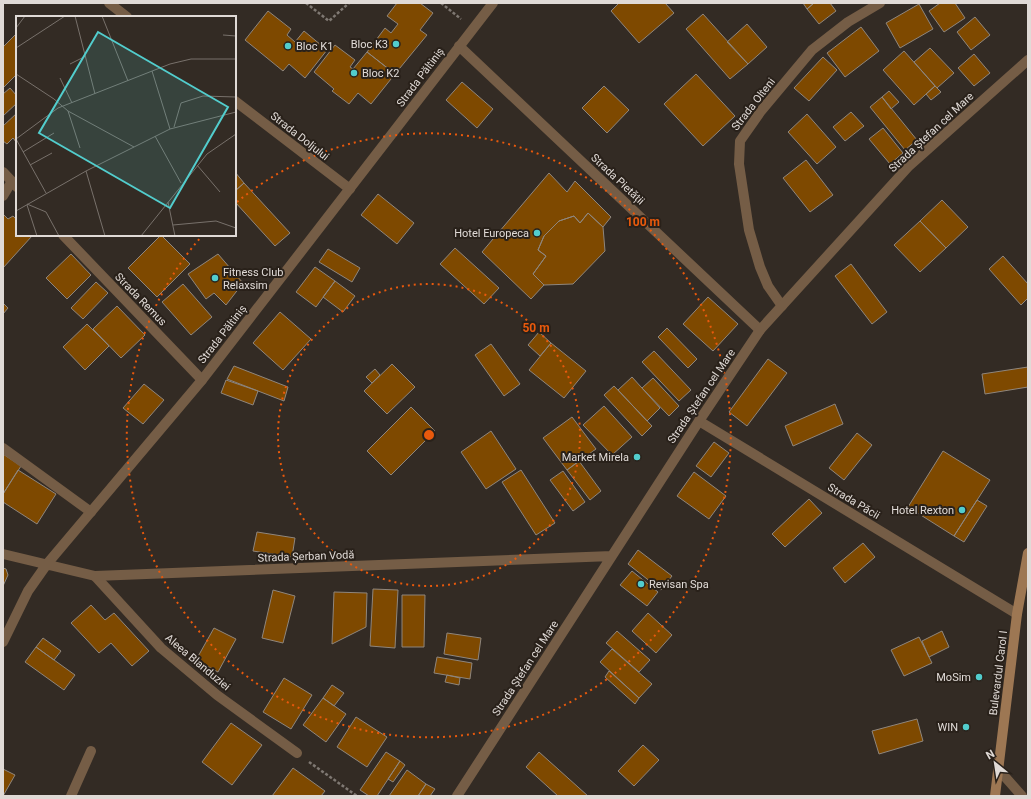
<svg xmlns="http://www.w3.org/2000/svg" width="1031" height="799" viewBox="0 0 1031 799" font-family="Roboto,sans-serif">
  <style>
    .building { fill: #7e4900; stroke: #8f867d }
    .lines { fill: none; stroke-linecap: round; stroke-linejoin: round }
    .path { stroke: #7f7872; stroke-width: 2.5; stroke-dasharray: 3 2; stroke-linecap: butt }
    .minor { stroke: #755d46; stroke-width: 10 }
    .tertiary { stroke: #755d46; stroke-width: 10 }
    .secondary { stroke: #9d7753; stroke-width: 10 }
    .ring { fill: none; stroke: #e8590c; stroke-width: 2; stroke-dasharray: 2 4 }
    .poi-dot { fill: #52cdcd; stroke: #29211a; stroke-width: 1.5 }
    .labels { text-anchor: middle; stroke-width: 4; stroke-linejoin: round; paint-order: stroke }
    .poi-label { font-size: 11px; fill: #e0dad6; stroke: #29211a; text-anchor: end }
    .street-label { font-size: 11px; fill: #e0dad6; stroke: #29211a }
    .inset-road { fill: none; stroke: #78716b; stroke-width: 1 }
    .view { fill: #52cdcd; fill-opacity: 0.15; stroke: #52cdcd; stroke-width: 2 }
    .inset-edge { fill: none; stroke: #e0dad6; stroke-width: 2 }
    .centre { fill: #e8590c; stroke: #29211a; stroke-width: 2 }
    .ring-label { font-size: 12px; text-anchor: middle; font-weight: bold; fill: #e8590c; stroke: #29211a; stroke-width: 4; stroke-linejoin: round; paint-order: stroke }
  </style>
  <rect width="100%" height="100%" fill="#332b24"/>
  <path class="building" d="M397,3H420L433,13L420,30L427,35L395,74L367,52L385,28L391,33L398,24L387,16Z
    M619,3H665L674,13L639,43L611,11Z
    M803,3H814L807,9Z
    M814,3H830L836,11L819,24L807,9Z
    M940,3H955L965,18L944,32L929,11Z
    M919,4L933,29L900,48L886,23Z
    M268,11L291,29L287,35L295,42L304,31L327,50L305,78L289,64L283,71L245,40Z
    M703,14L748,64L730,79L686,29Z
    M975,17L990,35L971,50L957,32Z
    M747,24L767,47L748,64L727,42Z
    M861,27L879,51L845,77L827,53Z
    M17,33V74L3,88V47Z
    M335,45L355,60L350,67L353,69L367,52L395,74L371,104L358,93L349,104L332,91L334,89L314,72Z
    M930,48L954,73L937,88L914,62Z
    M904,51L935,86L914,105L883,70Z
    M974,54L990,73L974,86L958,68Z
    M823,57L837,70L809,101L794,88Z
    M696,74L735,116L703,146L664,104Z
    M462,82L493,109L477,128L446,100Z
    M604,86L629,110L607,133L582,108Z
    M935,86L941,92L931,100L926,94Z
    M10,88L17,96V103L3,116V94Z
    M889,91L899,102L891,109L882,97Z
    M882,97L917,140L905,150L870,107Z
    M851,112L864,126L845,141L833,127Z
    M17,113V143L13,138L7,144L3,141V126Z
    M807,114L836,147L817,164L788,132Z
    M883,128L903,153L890,164L869,139Z
    M806,160L833,195L810,212L783,178Z
    M235,172L244,183L235,191Z
    M549,173L567,192L575,181L611,217L603,227L588,213L580,223L574,216L559,221L544,236L538,250L546,256L533,274L544,285L531,299L482,252Z
    M244,183L290,233L275,246L235,202V191Z
    M378,194L414,223L397,244L361,215Z
    M942,200L968,227L946,248L920,221Z
    M588,213L603,227L605,251L573,284L544,285L533,274L546,256L538,250L544,236L559,221L574,216L580,223Z
    M3,214L8,219L13,216L17,220V235L32,236L3,268Z
    M920,221L946,248L920,272L894,245Z
    M161,235L190,264L157,297L128,268Z
    M455,248L499,288L484,304L440,264Z
    M328,249L360,268L352,282L319,262Z
    M71,254L91,275L67,299L46,278Z
    M218,254L243,283L226,305L214,293L206,299L188,274Z
    M1003,256L1028,284V298L1021,305L989,269Z
    M851,264L887,312L872,324L835,276Z
    M315,267L335,281L316,307L296,292Z
    M335,281L355,296L343,312L323,297Z
    M96,282L108,293L83,319L71,308Z
    M183,284L212,317L191,335L162,302Z
    M708,297L738,324L713,351L683,324Z
    M3,303L8,308L3,314Z
    M117,306L145,335L121,358L93,329Z
    M280,312L311,339L283,370L253,343Z
    M87,324L109,346L85,370L63,347Z
    M667,328L697,359L688,368L658,337Z
    M539,332L551,343L540,356L528,345Z
    M551,343L586,371L564,398L529,370Z
    M491,344L520,384L504,396L475,355Z
    M654,351L691,390L679,401L642,362Z
    M768,359L787,373L747,426L729,412Z
    M392,364L415,387L387,414L364,391Z
    M234,366L288,387L284,401L227,379Z
    M1028,367V387L985,394L982,374Z
    M375,369L380,375L372,383L366,377Z
    M632,377L660,408L647,421L618,390Z
    M653,378L679,406L669,416L642,388Z
    M226,380L258,391L253,405L221,393Z
    M144,384L164,400L143,424L123,408Z
    M614,386L652,426L642,436L604,395Z
    M835,404L843,424L793,446L785,426Z
    M604,406L632,437L612,455L583,425Z
    M411,407L435,431L391,475L367,451Z
    M572,417L596,449L567,470L543,438Z
    M491,431L516,469L486,489L461,452Z
    M857,433L872,445L844,480L829,468Z
    M714,442L729,453L711,477L696,466Z
    M943,451L990,480L954,536L908,507Z
    M3,454L21,466L3,494Z
    M579,461L601,491L590,500L567,470Z
    M18,470L56,494L37,524L3,502V494Z
    M521,470L555,523L536,535L502,482Z
    M563,471L585,502L573,511L550,480Z
    M694,472L726,496L709,519L677,496Z
    M809,499L822,513L785,547L772,534Z
    M977,500L987,506L964,542L954,536Z
    M257,532L295,538L292,557L253,551Z
    M863,543L875,557L845,583L833,568Z
    M638,550L672,576L661,590L628,564Z
    M3,568L6,569L8,575L3,586Z
    M632,571L658,592L647,606L620,585Z
    M373,589L398,590L395,648L370,646Z
    M273,590L295,596L283,643L262,638Z
    M334,592L367,593L366,627L332,644Z
    M402,595H425L424,647H402Z
    M91,605L105,620L114,613L149,651L132,666L111,643L99,653L71,623Z
    M648,613L672,635L656,653L632,631Z
    M214,628L236,639L218,672L196,660Z
    M617,631L650,660L639,672L606,643Z
    M942,631L949,647L929,657L922,641Z
    M447,633L481,638L478,660L444,654Z
    M919,637L932,663L904,676L891,650Z
    M43,638L61,651L54,660L36,647Z
    M36,647L75,675L64,690L25,662Z
    M612,649L652,684L639,698L600,662Z
    M437,657L472,663L470,679L434,673Z
    M609,671L639,698L635,704L605,677Z
    M447,675L460,678L459,685L445,682Z
    M284,678L312,695L291,729L263,712Z
    M332,685L344,693L334,706L323,698Z
    M323,698L346,714L326,742L303,725Z
    M356,717L387,737L367,767L337,747Z
    M917,719L923,741L879,754L872,731Z
    M231,723L262,745L232,785L202,762Z
    M643,745L659,760L634,786L618,771Z
    M386,752L400,761L377,796H369L360,790Z
    M539,752L588,796H558L526,767Z
    M400,761L405,765L393,782L388,779Z
    M293,768L325,791L321,796H272Z
    M3,769L15,775L3,796Z
    M407,770L426,784L418,796H389Z
    M426,784L435,789L430,796H418Z"/>
  <g class="lines">
    <path class="path" d="M306,3L329,21L349,3
      M441,3L461,19
      M309,762L357,796"/>
    <path class="minor" d="M109,3L127,17
      M459,46L760,330
      M235,101L350,189
      M3,172L17,187
      M3,196L12,181
      M63,235L202,380
      M782,306L768,286L760,267L749,230L739,164L740,141L761,111L812,50L848,22L880,3
      M699,421L1017,614
      M3,448L91,512
      M95,576L161,648L217,695L297,753
      M71,796L91,751"/>
    <path class="tertiary" d="M3,554L95,576L612,556
      M3,642L28,591L47,564L202,380L493,3
      M999,770L1022,796
      M457,796L699,421L760,330L909,166L1028,60"/>
    <path class="secondary" d="M995,796L1017,614L1028,553"/>
  </g>
  <g class="ring">
    <circle cx="429" cy="435" r="151"/>
    <path d="M237 202A302 302 0 1 1 201 237"/>
  </g>
  <g class="poi-dot">
    <circle cx="396" cy="44" r="4"/>
    <circle cx="288" cy="46" r="4"/>
    <circle cx="354" cy="73" r="4"/>
    <circle cx="537" cy="233" r="4"/>
    <circle cx="215" cy="278" r="4"/>
    <circle cx="637" cy="457" r="4"/>
    <circle cx="962" cy="510" r="4"/>
    <circle cx="641" cy="584" r="4"/>
    <circle cx="979" cy="677" r="4"/>
    <circle cx="966" cy="727" r="4"/>
  </g>
  <g class="labels">
    <g class="poi-label">
      <text x="388" y="48">Bloc K3</text>
      <text x="296" y="50" text-anchor="start">Bloc K1</text>
      <text x="362" y="77" text-anchor="start">Bloc K2</text>
      <text x="529" y="237">Hotel Europeca</text>
      <text x="223" y="276" text-anchor="start">Fitness Club<tspan x="223" dy="13">Relaxsim</tspan></text>
      <text x="629" y="461">Market Mirela</text>
      <text x="954" y="514">Hotel Rexton</text>
      <text x="649" y="588" text-anchor="start">Revisan Spa</text>
      <text x="971" y="681">MoSim</text>
      <text x="958" y="731">WIN</text>
    </g>
    <g class="street-label">
      <text transform="translate(420 77) rotate(-53)" y="4">Strada Păltiniș</text>
      <text transform="translate(753 104) rotate(-52)" y="4">Strada Olteni</text>
      <text transform="translate(931 132) rotate(-43)" y="4">Strada Ștefan cel Mare</text>
      <text transform="translate(300 136) rotate(38)" y="4">Strada Doljului</text>
      <text transform="translate(618 179) rotate(43)" y="4">Strada Pietății</text>
      <text transform="translate(141 299) rotate(46)" y="4">Strada Remus</text>
      <text transform="translate(222 334) rotate(-52)" y="4">Strada Păltiniș</text>
      <text transform="translate(701 396) rotate(-56)" y="4">Strada Ștefan cel Mare</text>
      <text transform="translate(854 501) rotate(31)" y="4">Strada Păcii</text>
      <text transform="translate(306 556) rotate(-2)" y="4">Strada Șerban Vodă</text>
      <text transform="translate(198 662) rotate(40)" y="4">Aleea Blanduziei</text>
      <text transform="translate(525 668) rotate(-57)" y="4">Strada Ștefan cel Mare</text>
      <text transform="translate(998 673) rotate(-83)" y="4">Bulevardul Carol I</text>
    </g>
  </g>
  <g transform="translate(16 16)">
    <rect width="220" height="220" fill="#332b24"/>
    <path class="inset-road" d="M59,0L79,78M86,0L112,65M0,12L9,0M207,19L220,20M0,32L49,0M54,48L70,40M136,55L154,113M0,58L38,83L52,95L118,131M44,62L56,87M52,95L64,132M158,111L165,87L187,80L220,81M139,120L165,167M0,123L42,92L154,48L175,43H220M0,123L30,177M7,136L38,117M14,149L36,137M181,149L204,176M70,155L89,220M152,186L159,220M11,188L30,196L43,220M11,189L21,220M0,195L70,155L154,113L220,96M157,209L200,205L220,212M125,220L191,138L220,118"/>
    <path class="view" d="M82,16L212,91L154,192L23,117Z"/>
    <rect width="220" height="220" class="inset-edge"/>
  </g>
  <circle cx="429" cy="435" r="6" class="centre"/>
  <g class="ring-label">
    <text x="643" y="226">100 m</text>
    <text x="536" y="332">50 m</text>
  </g>
  <rect width="1031" height="799" fill="none" stroke="#e0dad6" stroke-width="8"/>
  <g transform="translate(995 763) rotate(330)" stroke="#29211a" stroke-width="3" paint-order="stroke">
  <path d="M0-3L7 15L0 10L-7 15Z" fill="#e0dad6"/>
  <text y="-6" font-size="11" font-weight="bold" text-anchor="middle" fill="#e0dad6">N</text>
  </g>
</svg>
